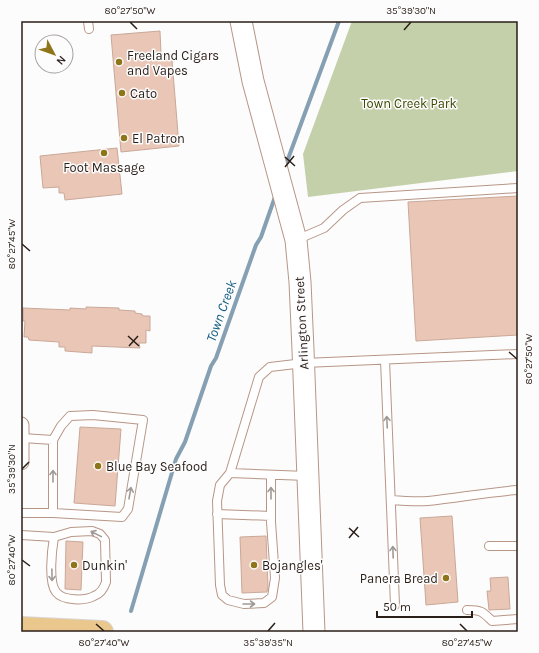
<svg xmlns="http://www.w3.org/2000/svg" width="539" height="653" viewBox="0 0 539 653" font-family="Karla,sans-serif">
  <style>
    .green { fill: #c4d0aa }
    .lines { fill: none; stroke-linecap: round; stroke-linejoin: round }
    .stream { stroke: #86a0b3; stroke-width: 4 }
    .building { fill: #e9c6b5; stroke: #caa898 }
    .lane-casing { stroke: #b79686; stroke-width: 10 }
    .street-casing { stroke: #b79686; stroke-width: 17 }
    .secondary-casing { stroke: #b79686; stroke-width: 23 }
    .primary-casing { stroke: #d9d6d5; stroke-width: 24 }
    .lane { stroke: #fff; stroke-width: 8 }
    .street { stroke: #fff; stroke-width: 15 }
    .secondary { stroke: #fff; stroke-width: 21 }
    .primary { stroke: #eac78c; stroke-width: 22 }
    .oneway { stroke: #9f9a97 }
    .ticks { fill: none; stroke: #2a1e18; stroke-width: 1.5 }
    .poi-dot { fill: #8f751a; stroke: #fcfcfc; stroke-width: 1.5 }
    .labels { text-anchor: middle; stroke-width: 3; stroke-linejoin: round; paint-order: stroke }
    .poi-label { font-size: 13px; fill: #2a1e18; stroke: #fcfcfc; text-anchor: start }
    .park-label { font-size: 13px; fill: #3a4901; stroke: #fcfcfc }
    .street-label { font-size: 13px; fill: #2a1e18; stroke: #fcfcfc }
    .water-label { font-size: 14px; font-style: italic; fill: #155d83; stroke: #fcfcfc }
    .neatline { fill: none; stroke: #2a1e18; stroke-width: 1.5 }
    .ticks-label { font-size: 10px; text-anchor: middle; fill: #2a1e18 }
  </style>
  <rect width="100%" height="100%" fill="#fcfcfc"/>
  <path class="green" d="M352,21H518V171L308,197L303,154Z"/>
  <g class="lines">
    <path class="stream" d="M285,167L339,21
      M131,611L176,459L185,442L211,366L216,358L256,245L261,237L276,194"/>
  </g>
  <path class="building" d="M160,31L161,54H167L168,61L172,60L179,146L121,152L111,35Z
    M117,148L122,194L65,200L64,193H59V187L43,188L40,156Z
    M518,196V335L416,341L408,202Z
    M86,307L119,308V310L135,311V313L142,314L143,316H150V331L146,330V343H139L140,348L92,346V353L65,351V347H59V342L29,340L28,337H24L25,321H23V308L70,310V308L86,309Z
    M80,427L121,429L115,506L74,503Z
    M452,516L458,602L426,605L420,518Z
    M266,536L268,586L267,592L242,593L240,537Z
    M66,541L83,542L81,590L65,589Z
    M508,577L510,609L489,610L487,591H491L490,578Z"/>
  <g class="lines">
    <defs>
      <path id="lane" d="M88,21L89,29
        M296,240L324,228L343,210L360,198L518,188
        M385,360L395,605
        M22,438L53,440
        M230,473L307,476
        M271,475V522L275,578L272,597L264,603L244,604L228,600L222,595L220,585L217,501L220,485L230,473L259,377L270,367L304,363L518,354
        M391,500C403,501 416,502 428,501C458,498 488,492 518,490
        M21,513H53L122,517L128,509L143,420L93,415L70,416L61,426L53,440V513
        M217,514L271,516
        M21,535L54,537L71,532L92,531L100,534L105,540L106,582C104,588 100,594 94,596C85,601 63,601 56,592C48,582 52,549 54,537
        M489,546H518
        M467,610C481,610 482,611 492,621L518,619"/>
      <path id="street" d="M21,425V462"/>
      <path id="secondary" d="M241,21L253,81L296,240L300,282L303,350L314,632"/>
      <path id="primary" d="M21,628L102,632"/>
    </defs>
    <use href="#lane" class="lane-casing"/>
    <use href="#street" class="street-casing"/>
    <use href="#secondary" class="secondary-casing"/>
    <use href="#primary" class="primary-casing"/>
    <use href="#lane" class="lane"/>
    <use href="#street" class="street"/>
    <use href="#secondary" class="secondary"/>
    <use href="#primary" class="primary"/>
  </g>
  <defs><path id="oneway-shaft" d="M-6 0H5M1.5-3L5.5 0L1.5 3" fill="none" stroke-width="1.6" stroke-linecap="round" stroke-linejoin="round"/></defs>
  <g class="oneway">
    <use href="#oneway-shaft" transform="translate(387 422) rotate(-93)"/>
    <use href="#oneway-shaft" transform="translate(53 476) rotate(-90)"/>
    <use href="#oneway-shaft" transform="translate(130 493) rotate(-80)"/>
    <use href="#oneway-shaft" transform="translate(271 493) rotate(-90)"/>
    <use href="#oneway-shaft" transform="translate(96 534) rotate(-154)"/>
    <use href="#oneway-shaft" transform="translate(393 552) rotate(-92)"/>
    <use href="#oneway-shaft" transform="translate(52 575) rotate(89)"/>
    <use href="#oneway-shaft" transform="translate(249 604)"/>
  </g>
  <path class="ticks" d="M130,22L137,29M404,30L411,22M285,157L295,166M285,167L294,156M22,244L30,251M128,336L139,346M129,346L138,336M509,352L517,359M22,469L29,462M349,528L359,537M349,538L358,527M22,560L30,566M96,624L104,631M460,624L467,631M268,631L275,623"/>
  <g class="poi-dot">
    <circle cx="119" cy="62" r="4"/>
    <circle cx="122" cy="93" r="4"/>
    <circle cx="124" cy="138" r="4"/>
    <circle cx="104" cy="153" r="4"/>
    <circle cx="98" cy="466" r="4"/>
    <circle cx="74" cy="565" r="4"/>
    <circle cx="254" cy="565" r="4"/>
    <circle cx="446" cy="578" r="4"/>
  </g>
  <g class="labels">
    <g class="poi-label">
      <text x="127" y="60">Freeland Cigars<tspan x="127" dy="15">and Vapes</tspan></text>
      <text x="130" y="98">Cato</text>
      <text x="132" y="143">El Patron</text>
      <text x="104" y="172" text-anchor="middle">Foot Massage</text>
      <text x="106" y="471">Blue Bay Seafood</text>
      <text x="82" y="570">Dunkin'</text>
      <text x="262" y="570">Bojangles'</text>
      <text x="438" y="583" text-anchor="end">Panera Bread</text>
    </g>
    <g class="park-label">
      <text x="409" y="108">Town Creek Park</text>
    </g>
    <g class="street-label">
      <text transform="translate(301 323) rotate(-93)" y="5">Arlington Street</text>
    </g>
    <g class="water-label">
      <text transform="translate(221 311) rotate(-70)" y="5">Town Creek</text>
    </g>
  </g>
  <rect width="539" height="653" fill="none" stroke="#fcfcfc" stroke-width="44"/>
  <g transform="translate(54 54) rotate(131)"><circle r="19" fill="#fcfcfc" stroke="#a8a3a1"/>
  <path d="M0-3L7 15L0 10L-7 15Z" fill="#8f751a"/>
  <text y="-6" font-size="11" font-weight="bold" text-anchor="middle" fill="#2a1e18">N</text>
  </g>
  <path d="M377 611v6h95v-6" fill="none" stroke="#2a1e18" stroke-width="2"/>
  <text x="383" y="611" font-size="12" fill="#2a1e18" stroke="#fcfcfc" stroke-width="3" paint-order="stroke">50 m</text>
  <rect x="22" y="22" width="495" height="609" class="neatline"/>
  <g class="ticks-label">
    <text x="130" y="14">80°27'50"W</text>
    <text x="411" y="14">35°39'30"N</text>
    <text transform="translate(11 244) rotate(-90)" y="4">80°27'45"W</text>
    <text transform="translate(528 359) rotate(-90)" y="4">80°27'50"W</text>
    <text transform="translate(11 469) rotate(-90)" y="4">35°39'30"N</text>
    <text transform="translate(11 560) rotate(-90)" y="4">80°27'40"W</text>
    <text x="104" y="646">80°27'40"W</text>
    <text x="268" y="646">35°39'35"N</text>
    <text x="467" y="646">80°27'45"W</text>
  </g>
</svg>
